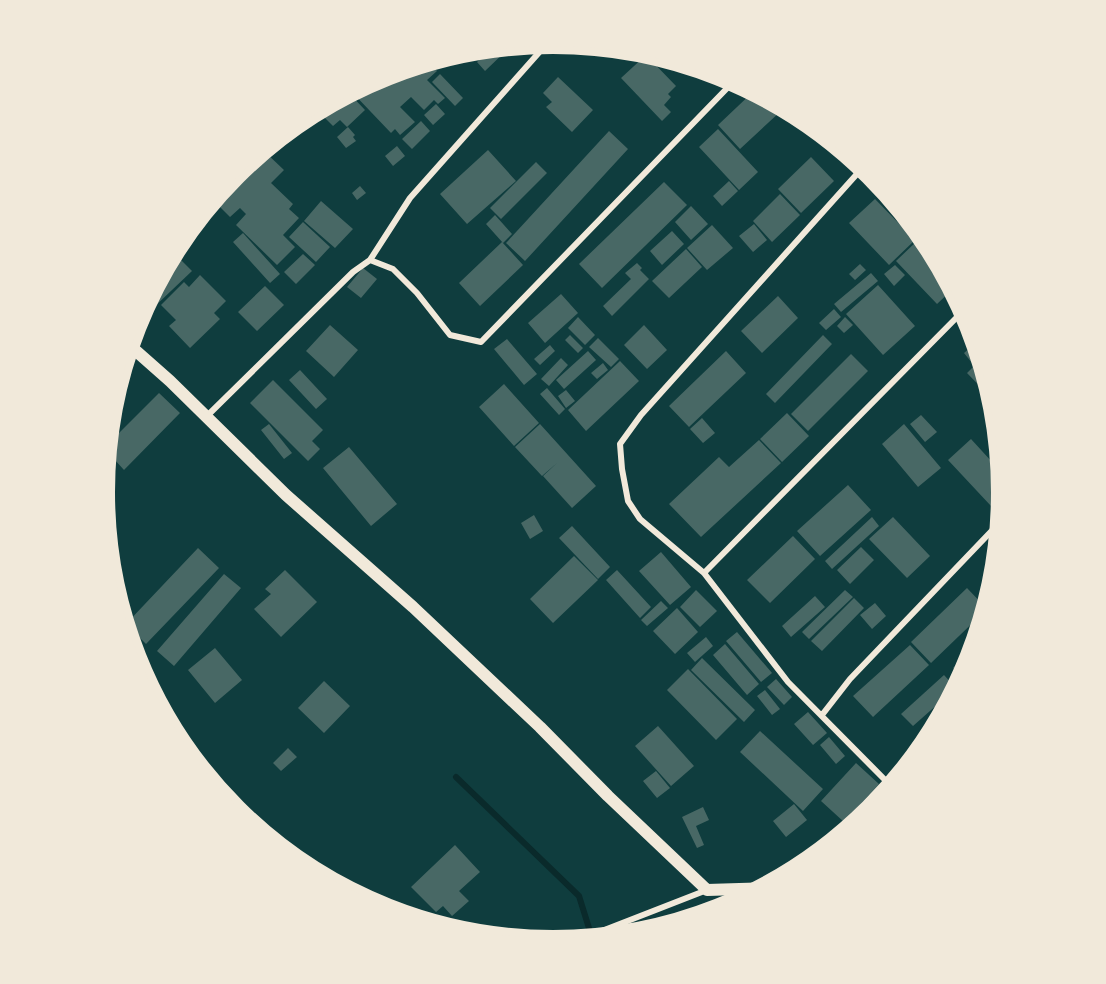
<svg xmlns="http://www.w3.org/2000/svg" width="1106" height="984" viewBox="0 0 1106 984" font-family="Figtree,sans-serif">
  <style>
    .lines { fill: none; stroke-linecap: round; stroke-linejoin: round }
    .stream { stroke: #0a2a2b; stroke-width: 6 }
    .building { fill: #486865 }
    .minor { stroke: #f1e9da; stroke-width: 6 }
    .secondary { stroke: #f1e9da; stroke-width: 12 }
    .rim { fill: none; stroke: #f1e9da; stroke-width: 8 }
  </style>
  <rect width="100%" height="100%" fill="#0f3d3e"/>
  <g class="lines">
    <path class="stream" d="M456,777L579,896L593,941"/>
  </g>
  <path class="building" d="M505,44L509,48L485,71L477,62L495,45Z
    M646,55L676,86L668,94L671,97L664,105L671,112L662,121L621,78Z
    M427,59L437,71L427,80L445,98L438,104L434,100L424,110L411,97L400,107L415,122L400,135L395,129L391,133L350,90L379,74L383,78L380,81L386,87L409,65Z
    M393,69L396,73L389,79L383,72Z
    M440,74L463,98L455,106L432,82Z
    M558,77L593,110L572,132L546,107L552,102L543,93Z
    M756,89L767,95L781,111L740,149L718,125Z
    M347,91L365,110L347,127L340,120L333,126L315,108Z
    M436,104L445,114L433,125L424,115Z
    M421,121L430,131L412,149L402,139Z
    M348,127L355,135L353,137L356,141L346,148L337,137Z
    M718,129L758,172L739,190L699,147Z
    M609,131L628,149L525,261L506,243Z
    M397,146L405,156L393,166L385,156Z
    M488,150L516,181L467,224L440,194Z
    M264,151L284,170L271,183L293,204L289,209L299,218L283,235L295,247L277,265L236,225L246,214L240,208L230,217L211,198L233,171L253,155L257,158Z
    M811,157L834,181L801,213L778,189Z
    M536,162L547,173L501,219L490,208Z
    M729,181L738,191L722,206L713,196Z
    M664,182L687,205L602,288L579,264Z
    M360,186L366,193L357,200L352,193Z
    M780,194L800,215L772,242L753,221Z
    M875,199L915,240L889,265L849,223Z
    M321,201L353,229L335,248L304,221Z
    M691,206L708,224L691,240L675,222Z
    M495,215L512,234L503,243L486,224Z
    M303,222L330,247L316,262L289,237Z
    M754,224L767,240L753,252L739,236Z
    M712,225L733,248L707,270L687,248Z
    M672,231L684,244L662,265L650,251Z
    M243,233L280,274L270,283L233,242Z
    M918,240L944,268L955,287L937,304L896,261Z
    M502,242L523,265L480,306L459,283Z
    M686,249L702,267L669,298L652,281Z
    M171,250L192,271L152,309L144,300Z
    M303,254L315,265L296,284L284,272Z
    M637,263L642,268L640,270L649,279L612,316L603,306L631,279L625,273Z
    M860,264L866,270L855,280L849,274Z
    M895,265L905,275L894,286L884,274Z
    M363,268L377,279L361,298L347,287Z
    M871,273L878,281L841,312L834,304Z
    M200,275L226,301L214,313L220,319L190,348L169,326L176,320L161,305L184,282L189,287Z
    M878,285L915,326L883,355L846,314Z
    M265,286L284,305L257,331L238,312Z
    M561,294L578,313L545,343L528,323Z
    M778,296L798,318L762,353L741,331Z
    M834,309L841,317L826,330L819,323Z
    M578,317L595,335L585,345L568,328Z
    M845,317L853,325L844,333L837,326Z
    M330,325L358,350L334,377L306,351Z
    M644,325L667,350L647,369L624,345Z
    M570,335L583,348L578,353L565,340Z
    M823,335L832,344L775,403L766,394Z
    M598,338L619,359L611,367L589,347Z
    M507,339L537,374L524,385L494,349Z
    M978,341L982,354L972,363L964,353Z
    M550,345L555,351L540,365L534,359Z
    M588,351L596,360L564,389L556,380Z
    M726,351L746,373L689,427L669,406Z
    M851,354L868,371L808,431L791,414Z
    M561,358L568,365L549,386L541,379Z
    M620,361L639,381L586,431L568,410Z
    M603,363L608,370L597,379L591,373Z
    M977,363L988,374L997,404L967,373Z
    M300,370L327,399L316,409L289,380Z
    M273,380L323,430L312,441L320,449L308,461L250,403Z
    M504,384L539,423L514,446L479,407Z
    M547,388L565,409L559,415L540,394Z
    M566,390L575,401L566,408L558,396Z
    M159,393L180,413L124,470L104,448Z
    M787,413L809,436L782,462L760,439Z
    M921,415L937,432L925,442L910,424Z
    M702,418L715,433L703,443L690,429Z
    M269,424L292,453L284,459L261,430Z
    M540,424L596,486L572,508L543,476L557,463L542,476L515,447Z
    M904,424L941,468L918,487L882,444Z
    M971,439L1004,475L1006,493L991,506L948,460Z
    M759,440L781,463L701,537L669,504L719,457L729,467Z
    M349,447L397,504L371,526L323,468Z
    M848,485L871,510L820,556L797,531Z
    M534,515L543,531L530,539L521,523Z
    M872,517L879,526L832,569L825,561Z
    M893,517L930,556L907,578L869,539Z
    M572,526L610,567L598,579L559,538Z
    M793,536L815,559L770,603L747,580Z
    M861,547L874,560L850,584L837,570Z
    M198,548L219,568L146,644L126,624Z
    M661,552L691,587L670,605L639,571Z
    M574,556L598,580L553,623L530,599Z
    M285,570L317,602L281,637L254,609L271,594L265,589Z
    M617,570L651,607L640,618L606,580Z
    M224,574L241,588L174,666L157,651Z
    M967,588L987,609L931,663L911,642Z
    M696,590L717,611L700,627L680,607Z
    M845,590L853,597L809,639L802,632Z
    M815,596L825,607L791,637L782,626Z
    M854,598L864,608L822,651L811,641Z
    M661,601L668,608L647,626L641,620Z
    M875,603L886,616L872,629L860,615Z
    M677,608L698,632L675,654L653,631Z
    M737,632L772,673L761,682L726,641Z
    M706,637L713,646L695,662L687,653Z
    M979,641L971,666L962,677L953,668Z
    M725,644L759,684L747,695L713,655Z
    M910,645L929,665L873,717L853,696Z
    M215,648L242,680L215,703L188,670Z
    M702,658L755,710L744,722L691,670Z
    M688,669L737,719L716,740L667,690Z
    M944,675L956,688L913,726L901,714Z
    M776,679L792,697L784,705L767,687Z
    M324,681L350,706L324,733L298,708Z
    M765,690L780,709L772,715L757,696Z
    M808,712L827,733L813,745L794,724Z
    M658,726L694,766L671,786L635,746Z
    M760,731L823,789L803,811L740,752Z
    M829,737L845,756L836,764L820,745Z
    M288,748L297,757L281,771L273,763Z
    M856,763L879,784L844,822L821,801Z
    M656,771L670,788L657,798L643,781Z
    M883,786L890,793L873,813L850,832L845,828Z
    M794,804L807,820L786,837L773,821Z
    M703,807L709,820L696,826L704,845L697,848L682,817Z
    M282,845L314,875L301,868L278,849Z
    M455,845L480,872L459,891L469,901L452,916L443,906L436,912L411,887Z
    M322,870L340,889L316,876Z"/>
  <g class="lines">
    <path class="minor" d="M865,165L641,415L620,444L622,469L628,501L640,519L704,573L788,682L893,788
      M370,260L410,198L551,39
      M207,416L353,272L370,260L393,269L417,293L450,335L481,342L736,79
      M704,573L966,308
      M822,715L850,679L1003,519
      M571,943L707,890"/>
    <path class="secondary" d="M127,343L170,381L286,495L413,607L540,727L608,796L707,890L769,888"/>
  </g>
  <path d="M0 0H1106V984H0ZM111 492a442 442 0 1 1 884 0a442 442 0 1 1-884 0Z" fill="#f1e9da" fill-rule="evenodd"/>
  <path class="rim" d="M111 492a442 442 0 1 1 884 0a442 442 0 1 1-884 0Z"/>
</svg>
